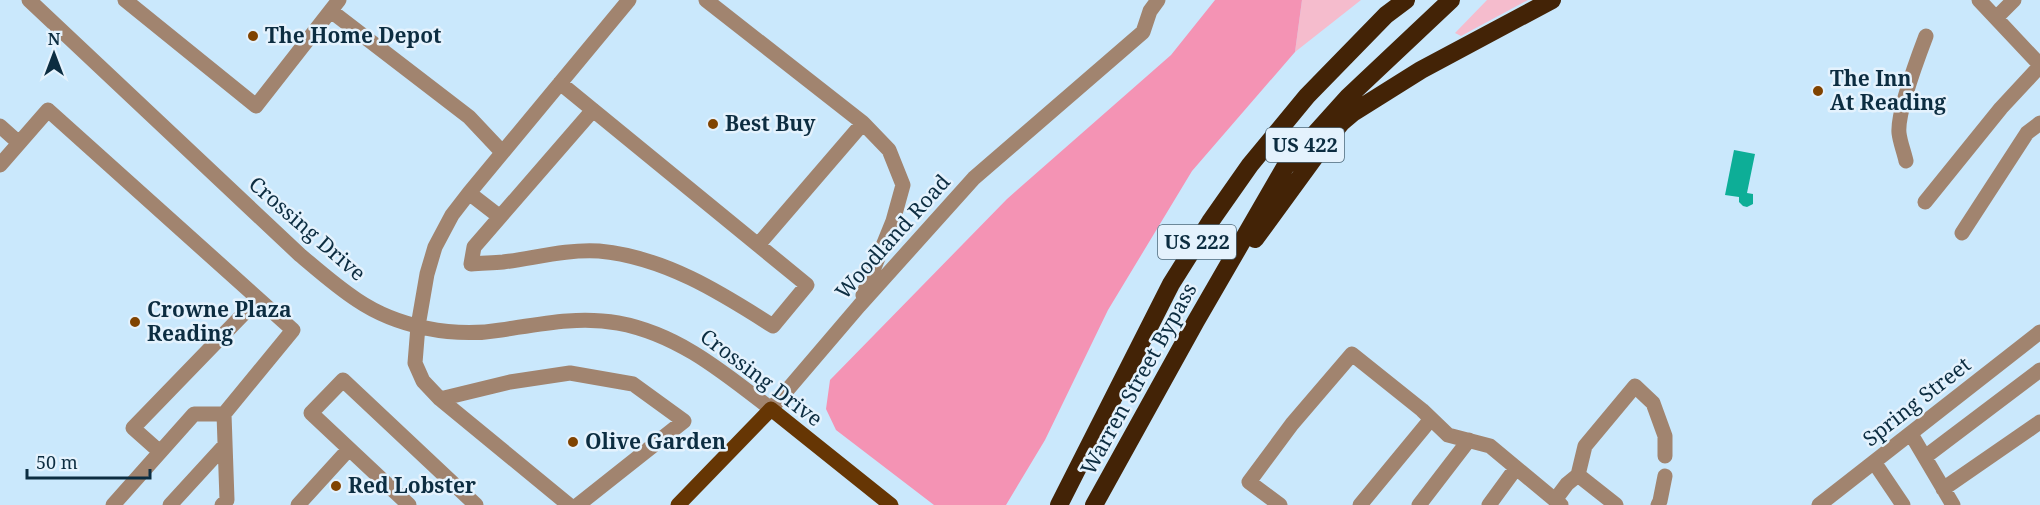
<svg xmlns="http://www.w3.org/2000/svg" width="2040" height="505" viewBox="0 0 2040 505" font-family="'Noto Serif',serif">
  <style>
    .green { fill: #f5bccd }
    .forest { fill: #f493b4 }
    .water { fill: #0dae97 }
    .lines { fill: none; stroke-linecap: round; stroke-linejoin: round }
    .minor { stroke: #a1846f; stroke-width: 15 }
    .major { stroke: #663604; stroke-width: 15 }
    .highway { stroke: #432306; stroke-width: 18 }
    .poi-dot { fill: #804300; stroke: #e4f2fd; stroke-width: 2 }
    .labels { text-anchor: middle; stroke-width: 5; stroke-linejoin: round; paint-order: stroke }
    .shield { fill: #e4f2fd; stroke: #4d6879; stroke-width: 1.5 }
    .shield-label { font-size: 20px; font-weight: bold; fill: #0c2d41 }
    .poi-label { font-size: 21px; font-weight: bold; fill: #0c2d41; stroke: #e4f2fd; text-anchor: start }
    .street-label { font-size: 21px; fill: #0c2d41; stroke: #e4f2fd }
  </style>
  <rect width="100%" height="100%" fill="#cae8fc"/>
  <path class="green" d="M1302,0H1361L1295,52Z
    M1487,0H1528L1461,36L1455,33Z"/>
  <path class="forest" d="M1215,0H1302L1295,52L1192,171L1108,310L1045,440L1006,505H934L836,430L826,409L830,380L1007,199L1171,55Z"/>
  <path class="water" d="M1734,150L1755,154L1747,193L1753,194V204L1747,207L1743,206L1739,202V197L1725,195Z"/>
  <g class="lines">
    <path class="minor" d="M29,0L300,255C319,271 337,287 357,300C397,327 453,338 501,330C541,324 578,316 618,323C678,334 723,372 771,409L859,306L974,178L1143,32L1150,11L1158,0
      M125,0L256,106L339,0
      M706,0L863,123L758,245
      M1979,0L2040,65
      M331,11L469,117L502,152
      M1996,18L2014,0
      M560,83L807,285L773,326C720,292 664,257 599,251C566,249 535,258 503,262C493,263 482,263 471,264L474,247L593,110
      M863,123L889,150L903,185L893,221L863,295
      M0,126L19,143
      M1906,161C1904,152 1900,142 1899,133C1897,113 1918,57 1926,36
      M0,165L48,110L293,330L224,414L227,500L222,505
      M469,193L500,217
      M1925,202L2001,108L2040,66
      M1962,233L2027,133L2040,123
      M440,399L510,382L570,373L633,384L684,421L578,505
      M1911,434L1953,505
      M160,452L133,428L258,299
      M1925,457L2040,370
      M1874,462L1903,505
      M1578,475L1585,446L1635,386L1653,403L1665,436V456
      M1943,489L2040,422
      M1555,500L1567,484L1578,475L1616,505
      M113,505L194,414H224
      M170,505L225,445
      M298,505L349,449
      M409,505L311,413L343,380L476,505
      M569,505L440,399L423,381L415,363L418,326L427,274L435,247L452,215L469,193L629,0
      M1280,505L1249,482L1292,424L1352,354L1422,410L1448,435L1490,446L1561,505
      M1360,505L1431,419
      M1419,505L1469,440
      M1489,505L1516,468
      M1658,505L1660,501L1665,476
      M1819,505L2040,332"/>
    <path class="major" d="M678,505L771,409L891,505"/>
    <path class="highway" d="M1255,239L1328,139L1341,123L1354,112L1421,70L1552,0
      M1059,505L1171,284L1210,222L1250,165L1307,96L1386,15L1406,0
      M1094,505L1196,321L1285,167L1348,97L1451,0"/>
  </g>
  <g class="poi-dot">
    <circle cx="253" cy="36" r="6"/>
    <circle cx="1818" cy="91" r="6"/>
    <circle cx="713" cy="124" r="6"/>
    <circle cx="135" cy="322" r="6"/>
    <circle cx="573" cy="442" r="6"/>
    <circle cx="336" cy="486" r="6"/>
  </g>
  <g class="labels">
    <g class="shield">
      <rect x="1266" y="128" width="78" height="34" rx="4.5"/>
      <rect x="1158" y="225" width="78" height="34" rx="4.5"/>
    </g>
    <g class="shield-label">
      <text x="1305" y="152">US 422</text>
      <text x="1197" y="249">US 222</text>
    </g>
    <g class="poi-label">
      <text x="265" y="43">The Home Depot</text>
      <text x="1830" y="86">The Inn<tspan x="1830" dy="24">At Reading</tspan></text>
      <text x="725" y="131">Best Buy</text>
      <text x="147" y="317">Crowne Plaza<tspan x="147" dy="24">Reading</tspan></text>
      <text x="585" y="449">Olive Garden</text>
      <text x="348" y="493">Red Lobster</text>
    </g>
    <g class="street-label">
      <text transform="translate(307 229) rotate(41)" y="7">Crossing Drive</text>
      <text transform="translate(893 237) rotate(-48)" y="7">Woodland Road</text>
      <text transform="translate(761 378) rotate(37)" y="7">Crossing Drive</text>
      <text transform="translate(1139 379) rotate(-61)" y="7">Warren Street Bypass</text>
      <text transform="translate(1917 402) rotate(-38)" y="7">Spring Street</text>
    </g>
  </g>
  <g transform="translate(54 54)" stroke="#e4f2fd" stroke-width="4.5" paint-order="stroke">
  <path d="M0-4.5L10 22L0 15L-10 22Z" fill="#0c2d41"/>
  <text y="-9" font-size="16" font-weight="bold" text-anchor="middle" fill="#0c2d41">N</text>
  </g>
  <path d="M27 469v9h123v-9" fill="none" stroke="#0c2d41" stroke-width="3"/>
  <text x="36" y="469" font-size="18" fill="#0c2d41" stroke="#e4f2fd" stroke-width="4.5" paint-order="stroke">50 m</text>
</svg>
